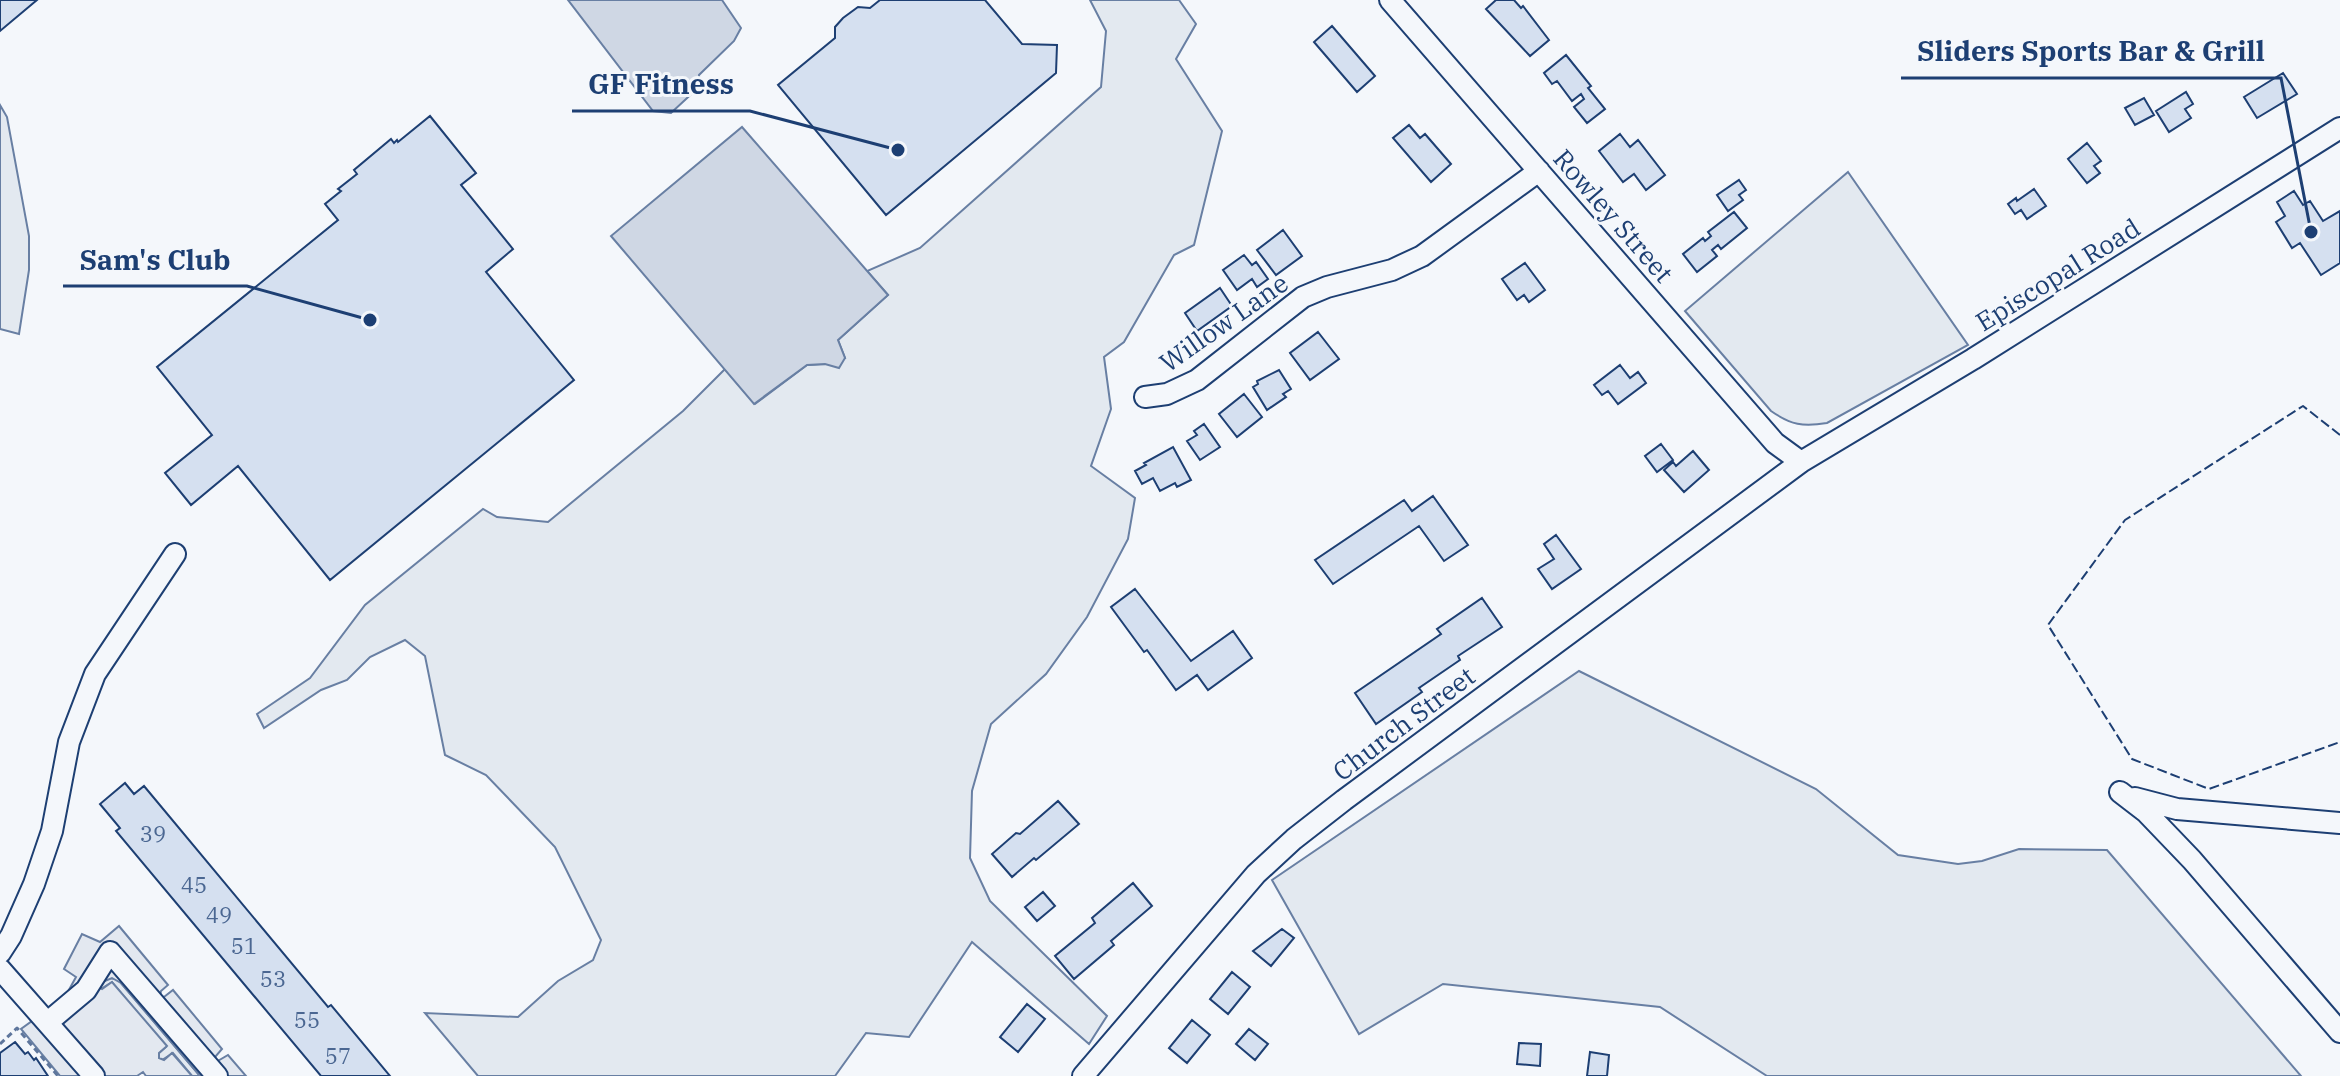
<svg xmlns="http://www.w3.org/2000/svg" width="2340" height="1076" viewBox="0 0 2340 1076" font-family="'IBM Plex Serif',serif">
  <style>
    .green { fill: #e3e9f0; stroke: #687fa3; stroke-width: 2 }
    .parking { fill: #e3e8f0; stroke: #687fa3; stroke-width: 2 }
    .water { fill: #cfd7e4; stroke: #687fa3; stroke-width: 2 }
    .building { fill: #d5e0f0; stroke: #1d3f73; stroke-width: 2 }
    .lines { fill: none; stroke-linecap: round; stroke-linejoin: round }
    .minor-casing { stroke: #1d3f73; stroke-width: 24 }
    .path { stroke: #5e769c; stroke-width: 3; stroke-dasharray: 6 4; stroke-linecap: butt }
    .minor { stroke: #f4f7fb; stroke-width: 20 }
    .fence { stroke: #1d3f73; stroke-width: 2; stroke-dasharray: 10 4; stroke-linecap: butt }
    .labels { text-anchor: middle; stroke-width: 6; stroke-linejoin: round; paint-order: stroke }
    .number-label { font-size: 22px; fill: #4b6792 }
    .street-label { font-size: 26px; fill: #1d3f73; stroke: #f4f7fb }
    .leader { fill: none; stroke: #1d3f73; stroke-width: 3 }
    .callout-dot { fill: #1d3f73; stroke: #f4f7fb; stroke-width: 3 }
    .callout-label { font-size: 28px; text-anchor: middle; font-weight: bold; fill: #1d3f73; stroke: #f4f7fb; stroke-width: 6; stroke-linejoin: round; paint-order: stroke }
  </style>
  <rect width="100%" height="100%" fill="#f4f7fb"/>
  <path class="green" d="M1090,0H1179L1196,24L1176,59L1222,131L1194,245L1174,255L1124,342L1104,357L1111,409L1091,466L1135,498L1128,539L1087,617L1046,674L991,724L972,791L970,858L990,901L1107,1016L1089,1044L972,942L909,1037L866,1033L835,1076H478L425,1013L518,1017L558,981L593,960L601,940L555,847L486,775L445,755L425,656L405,640L370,657L347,680L321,690L264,728L257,714L310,678L365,605L483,509L497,517L548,522L683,411L725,369L755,404L807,365L825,364L845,358L838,340L888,295L867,271L920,248L1101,87L1106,31Z
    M0,105L7,117L29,236V270L19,334L0,329Z
    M1848,172L1968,345L1827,423C1803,427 1791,425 1771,411L1685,311Z
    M1579,671L1816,789L1898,855L1958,864L1982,861L2019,849L2107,850L2301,1076H1767L1660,1007L1443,984L1359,1034L1272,880Z
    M108,978L117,979L121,983L200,1076H192L173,1053L162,1060L159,1058V1053L166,1047L112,982L101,989L100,983Z"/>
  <path class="parking" d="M119,926L168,985L161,991L160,996L164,997L173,990L222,1049L215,1057L216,1062L228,1055L246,1076H200L121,983L112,978L100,983V988L102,989L112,982L167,1046L159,1053V1058L164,1060L172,1053L192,1076H146L143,1072L137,1076H60L21,1029L65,997L76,977L64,969L82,934L100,942Z"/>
  <path class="water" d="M568,0H722L741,28L734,41L699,75L700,86L671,113L653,111Z
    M742,127L888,295L838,340L845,358L839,368L825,364L807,365L754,404L611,236Z"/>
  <path class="building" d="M0,0H37L0,31Z
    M880,0H985L1022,44L1057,45L1056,73L886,215L778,85L835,38V27L843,18L858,7L870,8Z
    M1496,0H1514L1521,8L1523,6L1549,40L1530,56L1486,9Z
    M1332,26L1375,76L1357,92L1314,42Z
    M1566,55L1591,86L1588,88L1605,109L1587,123L1574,107L1584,99L1581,94L1572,101L1557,81L1552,84L1544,73Z
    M2283,73L2297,94L2257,118L2244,97Z
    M2186,92L2193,104L2185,109L2191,118L2169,132L2156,111Z
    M2144,98L2154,115L2135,125L2125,108Z
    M430,116L476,173L461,185L513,249L486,272L574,380L330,580L238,466L191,505L165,473L212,435L157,367L338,220L325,204L341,191L338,189L357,174L354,170L391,139L394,143L397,140L398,142Z
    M1409,125L1420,138L1425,134L1451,164L1431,182L1393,138Z
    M1620,134L1630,147L1638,140L1665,175L1646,190L1634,174L1623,182L1599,151Z
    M2087,143L2101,161L2094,166L2100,173L2087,183L2068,159Z
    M1739,180L1746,190L1739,195L1743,200L1728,211L1717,195Z
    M2034,189L2046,206L2027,219L2021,210L2015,214L2008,204L2016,198L2017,201Z
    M2294,191L2303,205L2310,201L2323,221L2340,211V263L2321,275L2300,243L2292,248L2276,222L2285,216L2277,202Z
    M1734,212L1747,228L1721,249L1718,245L1712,250L1717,256L1697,272L1683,254L1703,238L1705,241L1711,236L1708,232Z
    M1283,230L1302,256L1276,275L1257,250Z
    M1244,255L1252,265L1256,262L1268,279L1257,287L1252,279L1237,290L1223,270Z
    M1525,263L1545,290L1529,302L1524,295L1517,300L1502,279Z
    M1220,288L1232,306L1197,331L1185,313Z
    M1318,332L1339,359L1310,380L1290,353Z
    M1620,365L1630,378L1638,372L1646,383L1618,404L1608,391L1602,395L1594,385Z
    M1279,370L1291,389L1283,394L1286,397L1267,410L1253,387L1258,384L1257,381Z
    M1244,394L1262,417L1237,437L1219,414Z
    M1204,424L1220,447L1200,460L1187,441L1197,435L1194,431Z
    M1661,444L1673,460L1657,472L1645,456Z
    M1173,447L1191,480L1177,487L1175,483L1160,491L1153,478L1142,484L1135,471L1146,465L1144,463Z
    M1693,451L1709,470L1684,492L1664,470L1673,462L1676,466Z
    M1433,496L1468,545L1444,561L1419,526L1333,584L1315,560L1404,500L1412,511Z
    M1556,535L1581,569L1552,589L1538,569L1554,559L1544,544Z
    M1135,589L1191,661L1233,631L1252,658L1208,690L1197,675L1176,690L1147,650L1144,652L1111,607Z
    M1482,598L1502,627L1458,656L1460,660L1419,688L1422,692L1376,724L1355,693L1441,634L1437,629Z
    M125,783L134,794L144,786L328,1007L331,1005L390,1076H321L116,831L120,828L100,804Z
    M1058,801L1079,824L1036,860L1034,858L1012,877L992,854L1016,833L1020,834Z
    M1133,883L1152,906L1111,941L1114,945L1074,979L1055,956L1095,923L1092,918Z
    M1043,892L1055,906L1037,921L1025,907Z
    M1282,929L1294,938L1271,966L1253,951Z
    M1232,972L1250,987L1228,1014L1210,999Z
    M1027,1004L1045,1019L1018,1052L1000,1037Z
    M1192,1020L1210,1035L1187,1063L1169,1048Z
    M1249,1029L1268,1044L1255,1060L1236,1044Z
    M15,1042L25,1054L28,1052L34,1060L36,1058L48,1076H0V1053Z
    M1519,1043L1541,1044L1540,1066L1517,1064Z
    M1590,1052L1609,1055L1607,1076H1587Z"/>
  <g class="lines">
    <defs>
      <path id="minor" d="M1390,0L1775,443L1801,462
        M1145,397L1167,394L1197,380L1303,297L1327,287L1392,270L1422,256L1539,171
        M2120,792L2146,812L2192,860L2340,1032
        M2135,798L2177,809L2340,823
        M0,953L11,936L34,884L52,831L69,742L95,674L175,554
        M0,969L94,1076
        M48,1022L86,990L110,952L217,1076
        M1083,1076L1256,874L1294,839L1344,800L1801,462L1973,359L2340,128"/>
    </defs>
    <use href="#minor" class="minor-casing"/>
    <path class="path" d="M0,1044L17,1028L58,1076"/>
    <use href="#minor" class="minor"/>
    <path class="fence" d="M2340,435L2303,406L2125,520L2048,625L2132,759L2209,789L2340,742"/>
  </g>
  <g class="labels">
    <g class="number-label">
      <text x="153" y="842">39</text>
      <text x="194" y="893">45</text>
      <text x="219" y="923">49</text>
      <text x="244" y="954">51</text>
      <text x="273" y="987">53</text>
      <text x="307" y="1028">55</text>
      <text x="338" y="1064">57</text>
    </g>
    <g class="street-label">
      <text transform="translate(1613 216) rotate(49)" y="9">Rowley Street</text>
      <text transform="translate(2058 275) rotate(-32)" y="9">Episcopal Road</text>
      <text transform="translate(1224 323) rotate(-35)" y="9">Willow Lane</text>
      <text transform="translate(1404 724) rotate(-37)" y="9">Church Street</text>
    </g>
  </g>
  <path class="leader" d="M2311 232L2281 78H1901M898 150L750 111H572M370 320L247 286H63"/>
  <g class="callout-dot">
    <circle cx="2311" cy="232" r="8"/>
    <circle cx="898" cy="150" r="8"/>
    <circle cx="370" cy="320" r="8"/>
  </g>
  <g class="callout-label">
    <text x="2091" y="61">Sliders Sports Bar &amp; Grill</text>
    <text x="661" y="94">GF Fitness</text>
    <text x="155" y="270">Sam's Club</text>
  </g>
</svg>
